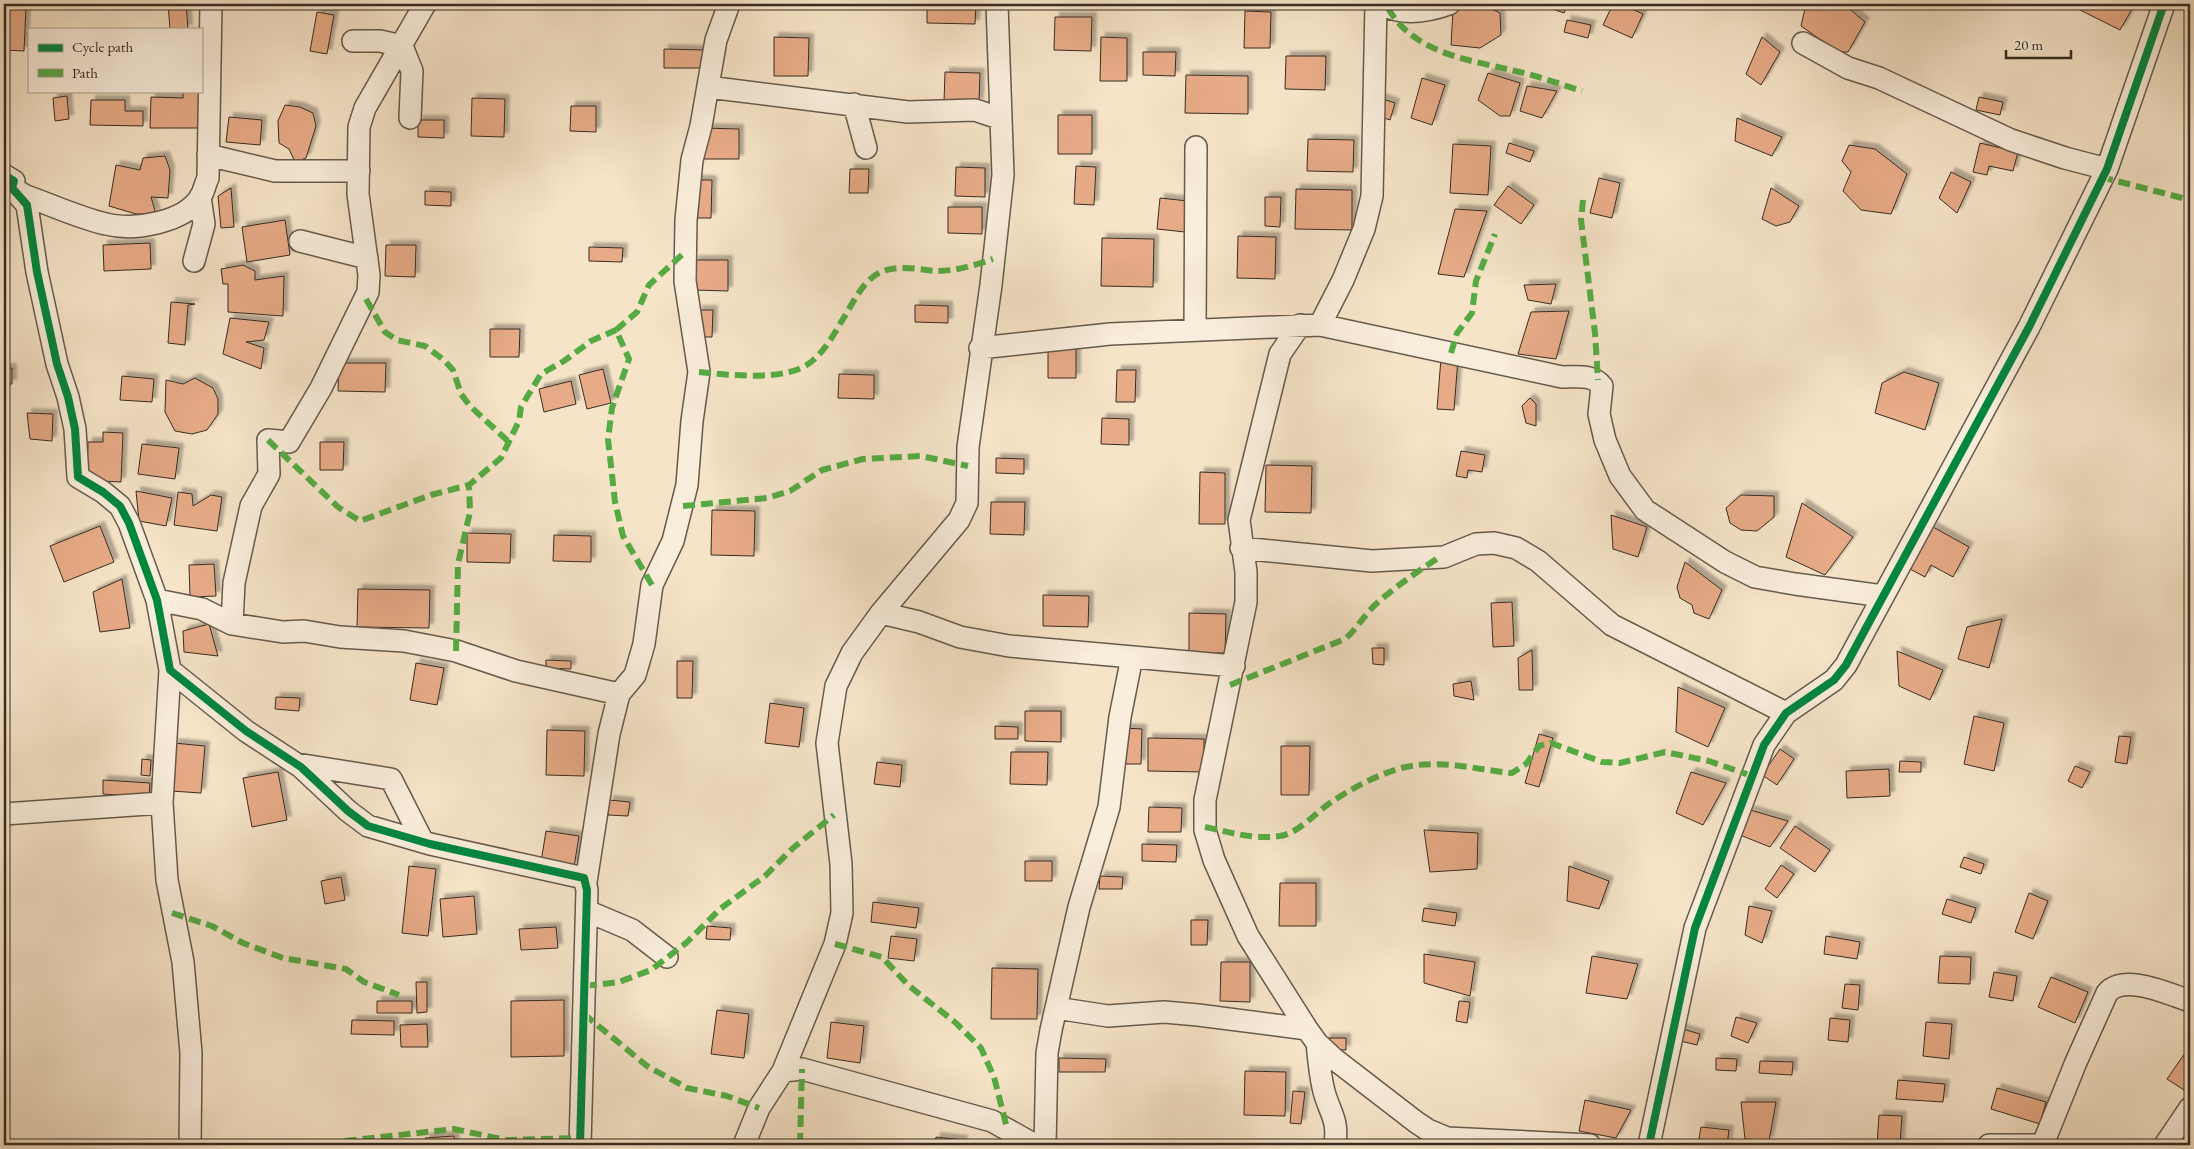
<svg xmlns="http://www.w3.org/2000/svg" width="2194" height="1149" viewBox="0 0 2194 1149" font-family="'EB Garamond',serif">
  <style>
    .building { fill: #e7ab87; stroke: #362c23; filter: url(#shadow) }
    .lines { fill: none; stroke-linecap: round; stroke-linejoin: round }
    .street-casing { stroke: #665a4c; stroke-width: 24 }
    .street { stroke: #f9eddb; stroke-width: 21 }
    .quiet { stroke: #55ab43; stroke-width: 6; stroke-dasharray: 12 6; stroke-linecap: butt }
    .cycleway-casing { stroke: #f9eddb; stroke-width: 11 }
    .cycleway { stroke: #00873e; stroke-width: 8 }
  </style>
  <defs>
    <filter id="shadow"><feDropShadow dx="4.5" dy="-4.5" stdDeviation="1" flood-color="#0004"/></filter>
  </defs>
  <rect width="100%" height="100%" fill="#f6e4c8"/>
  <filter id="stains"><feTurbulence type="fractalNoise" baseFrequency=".004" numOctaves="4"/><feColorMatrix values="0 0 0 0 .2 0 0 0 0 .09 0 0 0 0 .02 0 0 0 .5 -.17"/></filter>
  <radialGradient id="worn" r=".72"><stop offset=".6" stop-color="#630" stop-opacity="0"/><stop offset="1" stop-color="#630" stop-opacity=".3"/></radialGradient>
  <path class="building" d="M168,4H186L188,29H170Z
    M824,4H855V6H824Z
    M927,4H976L975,24L927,23Z
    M1123,4H1169V6L1123,5Z
    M1469,4H1481L1500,13L1501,35L1480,48L1451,45L1453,10Z
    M1538,4H1568L1564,13Z
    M1613,4H1621L1643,14L1632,38L1603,25Z
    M1806,4L1846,6L1865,22L1848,52H1838L1801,26Z
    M2075,4H2135L2120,30L2074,7Z
    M4,6L26,7L24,51L4,50Z
    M1245,11L1271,12L1270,48H1244Z
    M317,12L334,15L327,54L310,51Z
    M1055,17H1092L1091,51L1054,50Z
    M1567,20L1591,25L1588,38L1564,32Z
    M774,37L809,38L808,76H774Z
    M1101,37L1127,38V81H1100Z
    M1762,37L1780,52L1761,85L1746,74Z
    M664,49L704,50V68H664Z
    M1143,52H1176L1175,76L1143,75Z
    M1286,56H1326L1325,90L1285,89Z
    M945,72L980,73L979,103L944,102Z
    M1488,73L1520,83L1510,116H1500L1478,100Z
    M1186,75L1248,76V114L1185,113Z
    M1422,78L1445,85L1432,125L1411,118Z
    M1527,86L1557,91L1542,118L1520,111Z
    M183,91H201L200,128H150L151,97L183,98Z
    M67,96L69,119L55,121L53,98Z
    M1979,97L2003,102L2000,115L1976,110Z
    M472,98L505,99L504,137L471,136Z
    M1380,98L1395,103L1390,120L1381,117Z
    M91,100H125V111H143V126L90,125Z
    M285,105L300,107L313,113L316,126L306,158L295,162L289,149L279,143L278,121Z
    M571,106H596V132L570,131Z
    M1058,115H1092V154H1058Z
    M229,117L262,120L260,145L226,142Z
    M1737,118L1782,137L1772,156L1735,141Z
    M418,120H444V138L418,137Z
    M702,128L739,129V159H701Z
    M1308,139L1354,140L1353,172L1307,171Z
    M1509,143L1534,151L1530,162L1506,153Z
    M1980,143L2018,152L2013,171L1989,166L1987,175L1973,172Z
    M1453,144L1491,146L1488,195L1450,193Z
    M1849,145L1875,149L1907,174L1891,214L1861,210L1843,191L1851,172L1842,161Z
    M165,156L170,170L168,198L151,197L156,214H136L109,206L116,165L140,170L143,158Z
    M1076,166L1096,167L1094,205L1074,204Z
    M956,167L985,168V197L955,196Z
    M850,169H869L868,193H849Z
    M1951,172L1971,182L1957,213L1939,198Z
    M1599,178L1620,183L1612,218L1590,213Z
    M692,180H712L711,218H691Z
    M1508,186L1534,205L1521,224L1494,205Z
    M231,188L234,227L221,228L218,196Z
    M1771,188L1799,206L1790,222L1776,226L1762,219Z
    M1296,189L1352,190V230L1295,229Z
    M425,191L451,192V206L425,205Z
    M1265,197H1281L1280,227L1265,226Z
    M1160,198L1188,201L1185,232L1157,229Z
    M948,207H982V234L948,233Z
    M1455,209L1487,211L1464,277L1438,274Z
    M285,220L290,255L247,262L242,227Z
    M1238,236L1276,237L1275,279L1237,278Z
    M1102,238L1154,239L1153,287L1101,286Z
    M150,243L151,269L104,271L103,245Z
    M386,245H416L415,277L385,276Z
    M589,247L623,248L622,262L589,261Z
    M694,260H728V291L693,290Z
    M243,265L255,271V280L284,276L283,316L228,312V284H223L221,269Z
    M1556,284L1551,304L1528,300L1524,285Z
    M171,302L195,304L188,305L185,345L168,343Z
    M915,305L948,306V323L915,322Z
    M698,310H713L712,337H698Z
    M1569,311L1556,359L1518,354L1531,312Z
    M230,318L269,322L264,340L246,342L264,348L261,369L223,354Z
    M490,329H520L519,357H490Z
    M1048,344L1076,345V378H1048Z
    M1441,358L1458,359L1454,410L1437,409Z
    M339,363H386L385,392L338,391Z
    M4,368H12V384H4Z
    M603,369L611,403L587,409L579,375Z
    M1117,370H1136L1135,402H1116Z
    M1904,372L1939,383L1925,430L1875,413L1882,383Z
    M839,374L874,375V399L838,398Z
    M122,376L154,379L152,402L120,400Z
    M195,378L213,388L218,399V414L207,430L192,434L175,431L165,412L166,380L183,384Z
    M571,381L576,404L544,412L539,389Z
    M1530,398L1536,404V426L1526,423L1522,406Z
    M27,413L53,414L52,441L30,439Z
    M1102,418L1129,419V445L1101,444Z
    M103,432L123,433L121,482L101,481L87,473L88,442H103Z
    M320,442H344L343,470H320Z
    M142,444L179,448L175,479L138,474Z
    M1461,451L1485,455L1482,472L1468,470L1467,478L1456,476Z
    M996,458L1024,459V474L996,473Z
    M1266,465L1312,466L1311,513L1265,512Z
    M1200,472L1225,473V524H1199Z
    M136,491L172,498L166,526L139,521Z
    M178,492L192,494L193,506L211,495L222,497L217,531L174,525Z
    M1741,495L1774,496V517L1757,531L1741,530L1730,523L1726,508Z
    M991,502H1025L1024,535L990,534Z
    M1802,503L1853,537L1825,575L1786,557Z
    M712,510L755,511L754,556L711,555Z
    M1611,515L1647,527L1638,557L1613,549Z
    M100,526L114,562L64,582L50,546Z
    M1933,527L1969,547L1953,577L1931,565L1925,577L1910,569Z
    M467,533L511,534L510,563L467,562Z
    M554,535L591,536V562L553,561Z
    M1685,562L1722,590L1709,619L1694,613L1692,605L1680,598L1677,587Z
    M214,564L216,596L190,597L189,565Z
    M122,579L130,628L100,632L93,592Z
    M358,589L430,590L429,628L357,627Z
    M1043,595L1089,596L1088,627L1043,626Z
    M1512,602L1514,646L1493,647L1491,603Z
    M1189,613L1226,614L1225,653H1189Z
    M2002,619L1989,668L1958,659L1967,627Z
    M209,624L218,656L184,652L183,631Z
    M1372,648H1384V665L1373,664Z
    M1532,650L1533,690H1519L1518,658Z
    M1897,651L1943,670L1930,700L1899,686Z
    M546,660L571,661V669L546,668Z
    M677,661H693L692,698H677Z
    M416,663L444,668L437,705L410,700Z
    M1471,681L1474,700L1454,696L1453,684Z
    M1678,687L1725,708L1708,747L1676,732Z
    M276,697L300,698L299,711L275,709Z
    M770,703L804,708L799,747L765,743Z
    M1025,711H1061V742L1025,741Z
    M1974,716L2004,723L1994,771L1964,764Z
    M995,726L1018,727V739H995Z
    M1123,728L1142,729L1141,764H1122Z
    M547,730L585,731L584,776L546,775Z
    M1539,734L1553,738L1539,787L1525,783Z
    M2119,736L2131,737L2127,764L2115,762Z
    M1148,738L1204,739V772L1148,771Z
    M174,743L205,746L201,793L171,791Z
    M1281,746H1310L1309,795H1281Z
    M1780,749L1794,759L1777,785L1762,775Z
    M1011,752H1048L1047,785L1010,784Z
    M142,759L151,760L150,776L141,775Z
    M1900,761L1921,762V772H1899Z
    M877,762L902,765L900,787L874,784Z
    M2075,766L2090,772L2082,788L2068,781Z
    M1889,769L1890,796L1847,798L1846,771Z
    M278,772L287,820L252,827L243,778Z
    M1691,772L1726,783L1703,825L1676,813Z
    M103,780L150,783L149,797L103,794Z
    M609,800L630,802L628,816L608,815Z
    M1149,807L1182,808L1181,832H1148Z
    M1750,810L1788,821L1770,847L1740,835Z
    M1795,826L1830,850L1815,872L1780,848Z
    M1424,830L1478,833L1477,869L1430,872Z
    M546,831L579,836L574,867L541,862Z
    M1142,844L1177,845L1176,862L1142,861Z
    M1964,857L1984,864L1981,874L1960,867Z
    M1025,861H1052V881H1025Z
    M1781,865L1794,874L1777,898L1765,889Z
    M409,866L436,869L428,936L402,933Z
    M1569,866L1609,881L1599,909L1567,901Z
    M1100,876L1123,877L1122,889H1099Z
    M341,877L345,900L325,904L321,881Z
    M1280,883H1316V926H1279Z
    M2029,893L2048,901L2033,939L2015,932Z
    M474,896L477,934L443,937L440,899Z
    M1947,899L1976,908L1971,923L1942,914Z
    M873,902L919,908L916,928L871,922Z
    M1749,906L1772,911L1762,943L1745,935Z
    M1424,908L1457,913L1455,926L1422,921Z
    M1191,920H1208L1207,945H1191Z
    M707,926L731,928L730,940L706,939Z
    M556,927L558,948L521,950L519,929Z
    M891,936L917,939L914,961L888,958Z
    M1826,936L1860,942L1857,959L1824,954Z
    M1424,954L1475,962L1470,996L1424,983Z
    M1592,956L1638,964L1627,999L1586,993Z
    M1940,956L1971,957L1970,984L1938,983Z
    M1221,962H1250V1002L1220,1001Z
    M992,968L1038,969L1037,1019H991Z
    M1994,972L2017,976L2013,1001L1989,997Z
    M2051,977L2088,992L2075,1023L2038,1007Z
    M416,982H427V1012L417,1013Z
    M1845,984L1860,985L1858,1010L1842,1008Z
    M564,1000V1056L511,1057V1001Z
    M377,1001H412V1013H377Z
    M1459,1001L1470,1002L1467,1023L1456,1021Z
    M717,1010L749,1014L744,1058L711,1054Z
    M2189,1016H2190V1029L2184,1025Z
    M1736,1017L1757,1023L1748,1043L1731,1036Z
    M1830,1018L1850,1020L1848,1042L1828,1040Z
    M352,1020L394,1021V1035L351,1034Z
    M831,1022L864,1026L860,1063L827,1058Z
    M1926,1022L1952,1024L1949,1059L1923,1056Z
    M427,1024L428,1047H401L400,1025Z
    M1679,1028L1700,1034L1697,1045L1676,1040Z
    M1326,1038H1346V1050L1325,1049Z
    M2190,1046V1081L2184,1090L2167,1079Z
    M1059,1058L1106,1059L1105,1072H1059Z
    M1716,1058L1737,1059L1736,1071L1716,1070Z
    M1760,1061L1793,1062L1792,1075L1759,1073Z
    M1245,1071L1286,1072L1285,1116L1244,1115Z
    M1898,1080L1945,1084L1943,1102L1896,1099Z
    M1997,1088L2046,1102L2040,1124L1991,1109Z
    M1293,1091L1305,1092L1301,1124L1290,1123Z
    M1585,1100L1631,1110L1616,1138L1579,1131Z
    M1741,1102H1776L1769,1141L1745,1139Z
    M1879,1115L1902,1116L1900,1145H1877Z
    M1701,1127L1729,1130L1727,1145H1698Z
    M454,1136L455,1145H426L425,1138Z
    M936,1137L963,1140L962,1145H935Z"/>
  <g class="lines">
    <defs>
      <path id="street" d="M1381,4C1402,16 1427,12 1449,4
        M353,41H380L402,46L412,71L410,118
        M1803,43L1848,68L1879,78L2011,140L2065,158L2107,169
        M708,87L908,112L975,110L999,118
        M854,104L866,148
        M208,155L275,171H359
        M4,175L14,181L12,188L27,205L37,272L57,364L68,397L75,429L78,477L103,492L120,506L129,523L157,600L170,670L246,731L301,767L348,811L368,826L430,844L584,878L587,890L580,1145
        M14,189L26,196C52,205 79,218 106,224C133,231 185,223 201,196C204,191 205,184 208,178L211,4
        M300,241L367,258
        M194,261L204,224L200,197
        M1300,325L1280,354L1239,520L1246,572V602L1205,800V830L1214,860L1248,936L1307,1029L1317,1043L1333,1058L1416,1122L1428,1130L1447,1138L1590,1145
        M1320,325L1343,280L1364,229L1372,196L1376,4
        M1195,330L1196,147
        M980,348L1110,334L1320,325L1562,377C1576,377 1593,374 1602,386L1599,414L1605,440L1620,476L1645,510L1725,562L1755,577L1795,584L1883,596
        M1241,548L1372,561L1444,557L1476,544L1494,543L1516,548L1538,561L1612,625L1786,713
        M157,600L202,609L232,624L283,632L304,631L340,637L404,641L456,651L516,671L619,694
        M881,613L919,622L960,637L1009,646L1234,666
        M232,624L234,583L251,506L269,474L268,440L289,442L321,388L368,292L369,275L358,194L359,127L365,108L425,4
        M170,670L162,803L167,880L183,962L191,1053L190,1145
        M297,764L391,779L423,842
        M4,814L162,803
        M586,882L609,734L619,694L635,675L644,644L652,585L673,541L687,485L692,421L699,372L685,281L686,220L692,160L701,126L716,40L729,4
        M587,911L632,930L667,957
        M1056,1008L1108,1016L1164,1012L1198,1015L1307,1029
        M1317,1043C1319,1060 1320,1079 1325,1095C1332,1117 1338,1120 1335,1145
        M783,1071L802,1069L992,1121L1035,1145
        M2043,1144L2076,1062L2107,993C2124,973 2168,994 2190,1001
        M744,1145L759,1108L783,1071L835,944L842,913L841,864L827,743L836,686L852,653L881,613L959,520L967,503L968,447L991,285L1003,175L997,4
        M1045,1145L1047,1053L1051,1030L1079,907L1109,807L1120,717L1132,657
        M1649,1145L1695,928L1764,745L1786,713L1834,680L1846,665L2029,327L2107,169L2164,4
        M1989,1145H2045
        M2165,1145L2190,1108"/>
    </defs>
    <use href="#street" class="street-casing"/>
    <use href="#street" class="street"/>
    <path class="quiet" d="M1388,8C1414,54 1470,60 1515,71C1538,76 1560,84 1582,91
      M2101,177L2190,200
      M1583,200L1581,220L1595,333L1598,380
      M366,299L385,332L397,340L425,346L444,360L453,370L461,394L470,406L510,443
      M1451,353L1457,333L1472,313L1476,281L1495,234
      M699,372C730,375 786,382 811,362C825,351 834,334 843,319C853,303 861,284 877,274C896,263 918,270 937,271C957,271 975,265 993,259
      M268,440L338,507L360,521L431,495L469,485L501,458L519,421L521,407L541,374L564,361L591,341L616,330
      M683,506L767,498L790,491L822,470L863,459L921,456L968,466
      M652,585L623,536L615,502L608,439L612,408L629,359L616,330L637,312L649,285L685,252
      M456,651L458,564L470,512L469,485
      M1230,685L1345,639C1357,629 1364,615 1376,604C1395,587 1417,572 1438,558
      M1205,827C1230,832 1253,840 1280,836C1299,833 1315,813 1330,803C1352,788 1380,773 1406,767C1441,759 1478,770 1512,773L1526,764L1539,746L1551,743L1602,762L1620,763L1665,752L1709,761L1752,776
      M172,913L212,926L243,943L283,958L346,969L364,982L399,995
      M835,944L882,957L908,985L956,1023L981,1048L994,1077L1007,1128
      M585,986L619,982L651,970L686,943L720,909L765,876L793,848L834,815
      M584,1014L647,1066L687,1088L727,1096L759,1108
      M309,1145L454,1129L506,1140L580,1138
      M800,1145L802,1069"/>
    <defs>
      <path id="cycleway" d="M4,175L14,181L12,188L27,205L37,272L57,364L68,397L75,429L78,477L103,492L120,506L129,523L157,600L170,670L246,731L301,767L348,811L368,826L430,844L584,878L587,890L580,1145
        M1649,1145L1695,928L1764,745L1786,713L1834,680L1846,665L2029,327L2107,169L2164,4"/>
    </defs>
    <use href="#cycleway" class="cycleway-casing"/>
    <use href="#cycleway" class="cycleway"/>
  </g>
  <rect width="2194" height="1149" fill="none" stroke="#f6e4c8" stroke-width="20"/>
  <rect x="5" y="5" width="2184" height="1139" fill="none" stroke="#362c23" stroke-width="2.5"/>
  <rect x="10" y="10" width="2174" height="1129" fill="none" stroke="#362c23"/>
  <rect x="28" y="28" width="175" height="65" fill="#f9eddb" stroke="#aba091"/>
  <rect x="38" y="44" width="25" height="8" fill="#00873e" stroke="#aba091"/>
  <text x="72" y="52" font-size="15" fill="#362c23">Cycle path</text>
  <rect x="38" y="69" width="25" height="8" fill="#55ab43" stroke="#aba091"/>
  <text x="72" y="78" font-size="15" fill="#362c23">Path</text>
  <path d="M2006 50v8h65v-8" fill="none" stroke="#362c23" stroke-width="2.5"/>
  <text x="2014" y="50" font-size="15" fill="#362c23" stroke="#f9eddb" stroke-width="4" paint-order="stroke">20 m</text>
  <rect width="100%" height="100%" filter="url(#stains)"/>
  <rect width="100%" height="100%" fill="url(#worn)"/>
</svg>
